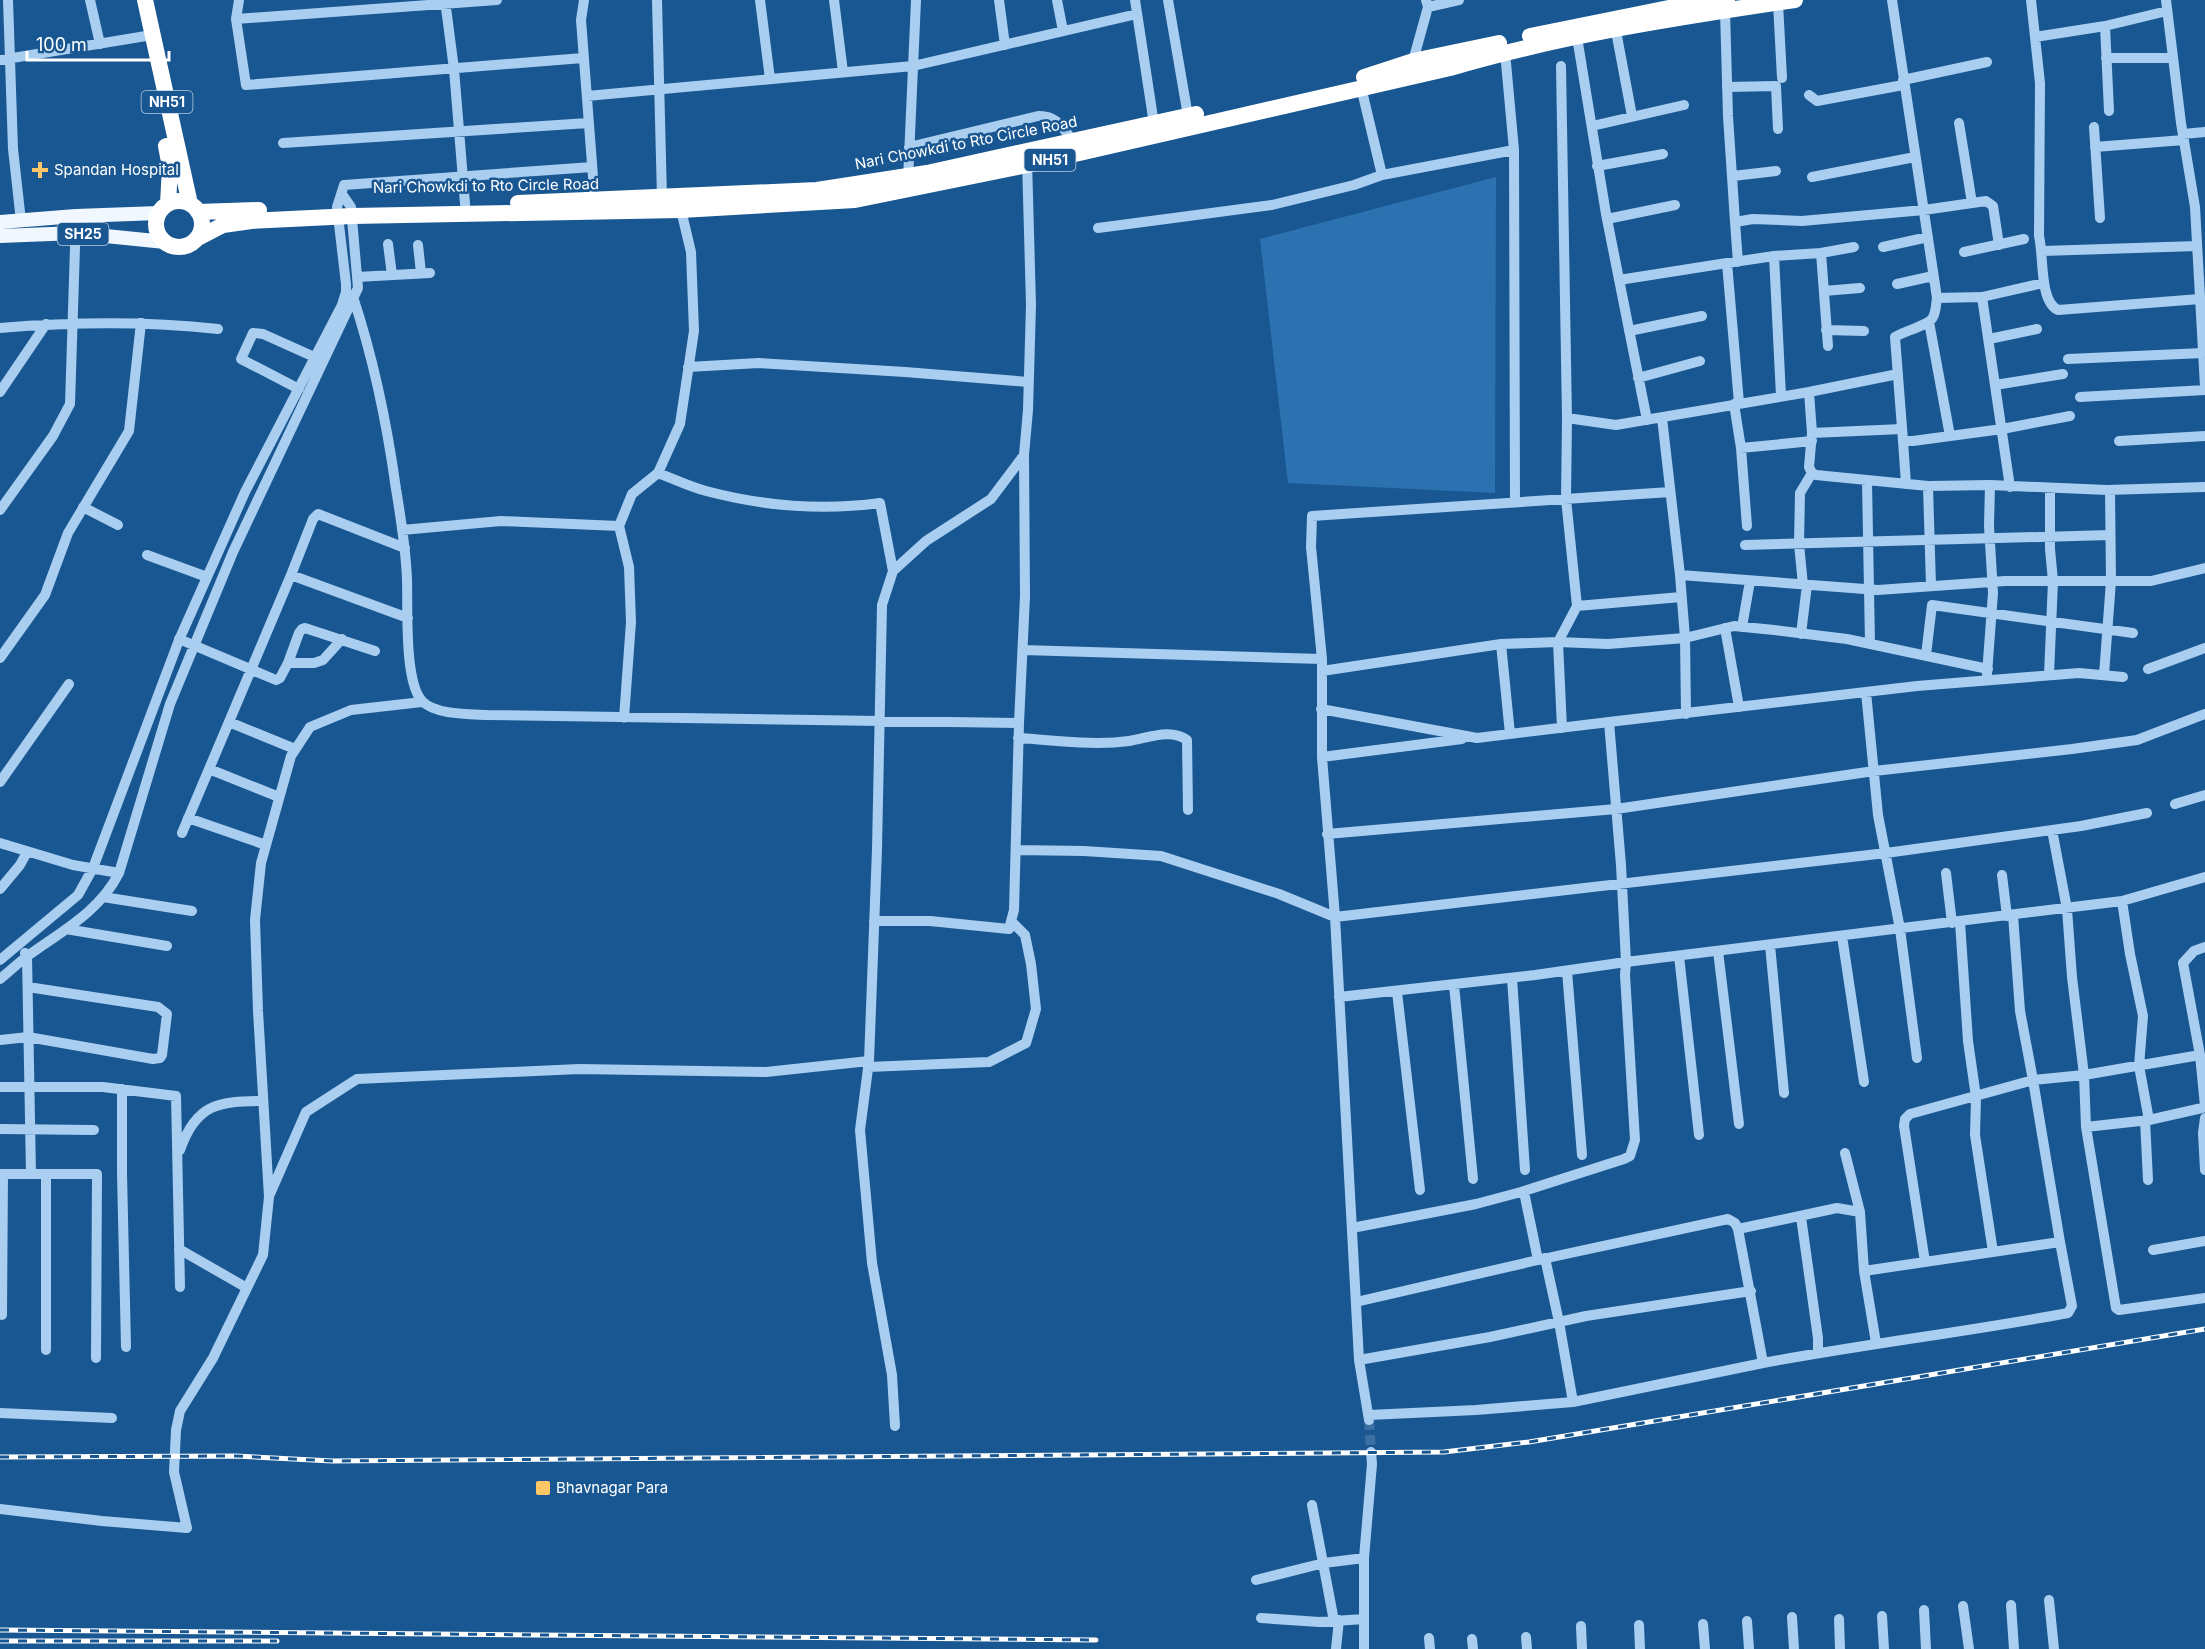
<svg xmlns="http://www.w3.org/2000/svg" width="2205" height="1649" viewBox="0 0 2205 1649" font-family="Inter,sans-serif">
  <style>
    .green { fill: #2c71b0 }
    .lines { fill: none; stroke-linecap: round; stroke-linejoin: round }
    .minor-tunnel { stroke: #3c70a2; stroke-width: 10; stroke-dasharray: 10 5; stroke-linecap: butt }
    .minor { stroke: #a9ceef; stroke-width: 10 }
    .major { stroke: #f1f7ff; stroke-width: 14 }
    .highway { stroke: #fff; stroke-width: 16 }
    .rail-casing { stroke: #fff; stroke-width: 5 }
    .rail { stroke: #195792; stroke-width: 3; stroke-dasharray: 9; stroke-linecap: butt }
    .poi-dot { fill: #ffc767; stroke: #195792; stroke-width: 2 }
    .labels { text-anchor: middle; stroke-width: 5; stroke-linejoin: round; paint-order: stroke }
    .shield { fill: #195792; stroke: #bacdde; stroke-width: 1.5 }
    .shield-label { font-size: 14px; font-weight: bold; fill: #fff }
    .street-label { font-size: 15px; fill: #fff; stroke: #195792 }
    .poi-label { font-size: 15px; fill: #fff; stroke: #195792; text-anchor: start }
  </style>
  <rect width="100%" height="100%" fill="#195792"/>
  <path class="green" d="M1496,177L1495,493L1288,483L1260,239Z"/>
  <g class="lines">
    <path class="minor-tunnel" d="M1369,1420L1371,1452"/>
    <path class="minor" d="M8,0L13,149L21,221
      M90,0L100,44
      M445,0L454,69L466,216
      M497,0L236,19L246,85L583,58
      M584,0L581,20L595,203
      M657,0L662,198
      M760,0L770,79
      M834,0L843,72
      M999,0L1005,45
      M1057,0L1063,31
      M1135,0L1154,124
      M1168,0L1188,116
      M1892,0L1937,298
      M2031,0L2040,83L2039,236C2044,256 2039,301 2058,310L2200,299
      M2166,0L2181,123L2195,207L2205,387
      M1778,3L1782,78
      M1428,7L1459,0
      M1725,11L1728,116L1735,222L1753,219L1802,221L1924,210L1986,201L1993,206L1999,245
      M236,19L239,0
      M1576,31L1606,214L1647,420
      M1616,31L1632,116
      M2035,37L2105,26
      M1505,52L1514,150L1515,502
      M2106,58H2172
      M0,60L146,36
      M1413,61L1428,7L1426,0
      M1561,66L1567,418L1616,425L1809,392L1812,433L1809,467L1812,473L1816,475L1928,486L1990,485L2107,490L2205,487
      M1903,80L1987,62
      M1361,87L1382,175L1514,150
      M1727,87L1776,86L1778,129
      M1809,95L1817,101L1903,85
      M587,96L913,66L1137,14
      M2109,111L2105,26L2167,11
      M1959,123L1972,203
      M1592,126L1684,105
      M2094,127L2100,218
      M2183,134L2205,132
      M283,143L588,123
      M909,147L1038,116C1056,115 1062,127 1073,141
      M2095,147L2184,140
      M1597,166L1663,154
      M1733,176L1776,171
      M1812,177L1915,157
      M908,180L916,0
      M1607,219L1675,205
      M1735,222L1738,262
      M1098,228L1272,205L1354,185L1382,175
      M388,244L392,275
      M418,245L421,273
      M1883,247L1928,237
      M2043,251L2197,246
      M1964,252L2024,239
      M1774,256L1821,253
      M1727,263L1774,256L1781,396
      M357,277L430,273
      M1619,280L1727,263L1739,403
      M1897,284L1933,276
      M1824,291L1860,288
      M346,292L353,297C374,360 387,424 396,489C401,519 406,549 407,580C408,608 404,681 422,701C435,715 470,714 488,715L1019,723
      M1929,322L1950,436
      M0,328C73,322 145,321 218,329
      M1826,330L1864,331
      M1629,331L1702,316
      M1989,339L2037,329
      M1828,346L1821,253L1854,247
      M2068,359L2203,353
      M688,367L759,363L905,372L1029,382
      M1638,378L1700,361
      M1995,385L2063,374
      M299,389L241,359L253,333L263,334L321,360
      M0,392L46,324
      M1809,392L1898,374
      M2080,397L2205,390
      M1734,404L1741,448L1747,526
      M1567,418L1566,499L1577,606
      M1662,418L1680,575L1685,638L1734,626L1774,630L1847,639L1988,669
      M1812,433L1902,429
      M1903,441L1895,337C1904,331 1930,325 1933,317C1936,312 1936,304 1937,298L1982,297
      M2119,441L2205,436
      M1741,448L1812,441
      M658,473C674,479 690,487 706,491C763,506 822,511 880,503L893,571
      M1867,481L1870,644
      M1906,484L1903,441H1913L2002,429L2070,416
      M1928,486L1931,586
      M2010,487L1982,297L2043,283
      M83,507L118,525
      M0,510L53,436L70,404L76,216
      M402,530L501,521L619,526
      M1745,545L2110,535
      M405,548L318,514L313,519L291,575L408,618
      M147,555L207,577
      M1680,575L1878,590L2005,581H2151L2205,568
      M1803,585L1799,544L1800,493L1812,473
      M1742,627L1750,581
      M1725,628L1739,707
      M1801,634L1807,585
      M179,639L276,680L280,678L288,663H314L323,660L342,639
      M1501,644L1510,734
      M1023,650L1322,659
      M1926,655L1932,605L2133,633
      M0,658L45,595L68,533L129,431L141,323
      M288,663L299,633L302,629L305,628L375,651
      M2148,669L2205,648
      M1322,671L1501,644L1558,642L1608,644L1685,638L1686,714
      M1987,674L1993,593L1989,526L1990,485
      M2049,675L2053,581L2050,549V489
      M2104,675L2111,581L2110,490
      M2123,677L2079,673L1917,686L1609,722L1621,865L1626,962L2122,901L2205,877
      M1866,692L1878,815L1900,929L1917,1058
      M1321,709L1477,738L1609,722
      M624,718L631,622L629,567L619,526L632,494L658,473L680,424L694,331L691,252L681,210
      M229,722L295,749
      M1562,728L1558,642L1577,606L1681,597
      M1018,738C1055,740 1093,746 1129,741C1148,738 1171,728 1187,740L1188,810
      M1322,757L1462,739
      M209,769L279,797
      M0,782L69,684
      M2175,804L2205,795
      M188,818L266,845
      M182,833L291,575
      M1327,834L1616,809L1874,771L2072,749L2137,740L2205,714
      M0,843L73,865L119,873
      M1016,850L1084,851L1161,856L1279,894L1335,917L1886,853L2081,826L2147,813
      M1946,873L1952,923
      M2002,875L2007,916
      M0,889L20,865L27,852
      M103,897L192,911
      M2122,901L2130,954L2143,1016L2139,1066L2149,1120
      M2013,915L2020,1011L2033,1080L2084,1075L2072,977L2067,909L2052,830
      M874,921H930L1009,929L1014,910L1019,723L1025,596L1024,455
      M1960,922L1968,1041L1976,1097L1975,1135L1993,1252
      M66,929L167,946
      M1842,936L1864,1082
      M1770,945L1784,1093
      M2205,947L2194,951L2183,963L2200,1055L2084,1075L2086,1127L2116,1308L2119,1310L2205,1298
      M1718,951L1739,1124
      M25,953L27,956L31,1174
      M1679,956L1699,1135
      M0,960L78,895L93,868L179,640L245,492L342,305L346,292V284L337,207L344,185L592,167
      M1567,971L1582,1155
      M1512,978L1525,1170
      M0,979C10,971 19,962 29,955C62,931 100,911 119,873L170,704L233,552L358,288L351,207L342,194
      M1454,985L1473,1179
      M1397,992L1420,1190
      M1339,997L1535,975L1626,962L1625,975L1635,1140L1630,1156L1624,1159L1521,1192L1476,1204L1352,1228
      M0,1040L28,1037L153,1059L160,1058L162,1055L167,1014L158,1007L28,987
      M869,1061L877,849L882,605L893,571L926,541L991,499L1024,455L1028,410L1031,305L1027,160
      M868,1067L989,1062L1026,1043L1036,1009L1031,964L1025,935L1011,921
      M0,1087H103L176,1096L180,1287
      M122,1089V1173L126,1347
      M2205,1118L2203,1133L2205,1170
      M2145,1120L2148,1180
      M2086,1127L2149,1120L2202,1108L2205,1106L2200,1055
      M0,1129L94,1130
      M180,1150C196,1104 218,1101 263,1101
      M1845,1153L1860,1212
      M0,1174H97L96,1358
      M1524,1192L1538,1260
      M270,1194L306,1112L357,1079L579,1069L766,1072L869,1061L860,1130L872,1263L892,1375L895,1426
      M1801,1217L1818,1338V1352
      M1738,1229L1837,1208L1860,1212L1864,1271L2060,1242L2072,1306L2068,1313C1967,1332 1864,1344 1763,1363
      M179,1249L247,1288
      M2153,1250L2205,1241
      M1545,1258L1559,1322L1573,1402
      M1925,1262L1904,1126L1905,1119L1910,1114L2033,1080L2060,1242
      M1864,1271L1876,1343
      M1356,1302L1538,1260L1728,1219L1735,1223L1738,1229L1763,1363L1573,1402L1476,1410L1369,1415
      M2,1315L3,1174
      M46,1350V1174
      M1359,1360L1490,1337L1586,1316L1751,1291
      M0,1413L112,1418
      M1369,1420L1359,1360L1335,917L1322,757V659L1311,547L1312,516L1670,492
      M1312,1505L1334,1621
      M0,1509L102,1521L187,1528L174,1472L176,1430L180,1411L213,1358L263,1255L269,1197L258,1011L255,920L261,863L291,756L310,727L351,710L422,702
      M1256,1580L1324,1563L1364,1558
      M2049,1600L2054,1649
      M2011,1605L2014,1649
      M1963,1606L1969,1649
      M1924,1610L1926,1649
      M1882,1616L1884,1649
      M1792,1617L1794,1649
      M1261,1618L1319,1622L1364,1619
      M1839,1619L1840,1649
      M1747,1621L1749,1649
      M1703,1624L1705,1649
      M1639,1625L1640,1649
      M1581,1626L1582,1649
      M1526,1637L1527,1649
      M1429,1638L1430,1649
      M1472,1639L1473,1649
      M1336,1649L1339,1620
      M1364,1649V1558L1372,1464L1371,1452"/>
    <path class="major" d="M0,222L76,216L159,213
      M0,236L76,233L165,242"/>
    <path class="highway" d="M145,0L190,204
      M1530,36L1689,4L1727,0
      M1364,77L1413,61L1499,43
      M166,146L170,167L168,204
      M156 224a23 23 0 1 1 46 0a23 23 0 1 1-46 0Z
      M518,203L817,190L927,173L1196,114
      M198,212L259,210
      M198,238L223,225L251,221L352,216L681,210L855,200L1027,165L1450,68C1562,35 1680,17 1795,0"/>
    <defs>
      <path id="rail" d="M0,1457L236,1456L332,1461L1444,1452L1529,1442L2205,1329
        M0,1630L1096,1640
        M0,1641H277"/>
    </defs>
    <use href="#rail" class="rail-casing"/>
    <use href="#rail" class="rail"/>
  </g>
  <g class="poi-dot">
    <path d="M37 161h6v6h6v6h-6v6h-6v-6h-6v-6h6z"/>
    <rect x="535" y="1480" width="16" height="16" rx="3"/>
  </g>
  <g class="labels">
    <g class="shield">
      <rect x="141.5" y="91" width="51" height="22" rx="4.5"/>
      <rect x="1024.5" y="149" width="51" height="22" rx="4.5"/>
      <rect x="57.5" y="223" width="51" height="22" rx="4.5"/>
    </g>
    <g class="shield-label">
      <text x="167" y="107">NH51</text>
      <text x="1050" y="165">NH51</text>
      <text x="83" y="239">SH25</text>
    </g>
    <g class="street-label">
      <text transform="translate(966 143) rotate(-11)" y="5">Nari Chowkdi to Rto Circle Road</text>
      <text transform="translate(486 186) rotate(-1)" y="5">Nari Chowkdi to Rto Circle Road</text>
    </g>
    <g class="poi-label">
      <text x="54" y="175">Spandan Hospital</text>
      <text x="556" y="1493">Bhavnagar Para</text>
    </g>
  </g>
  <path d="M27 51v9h142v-9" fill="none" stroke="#ffffff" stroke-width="3"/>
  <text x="36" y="51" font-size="18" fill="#ffffff" stroke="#195792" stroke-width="4.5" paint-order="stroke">100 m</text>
</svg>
